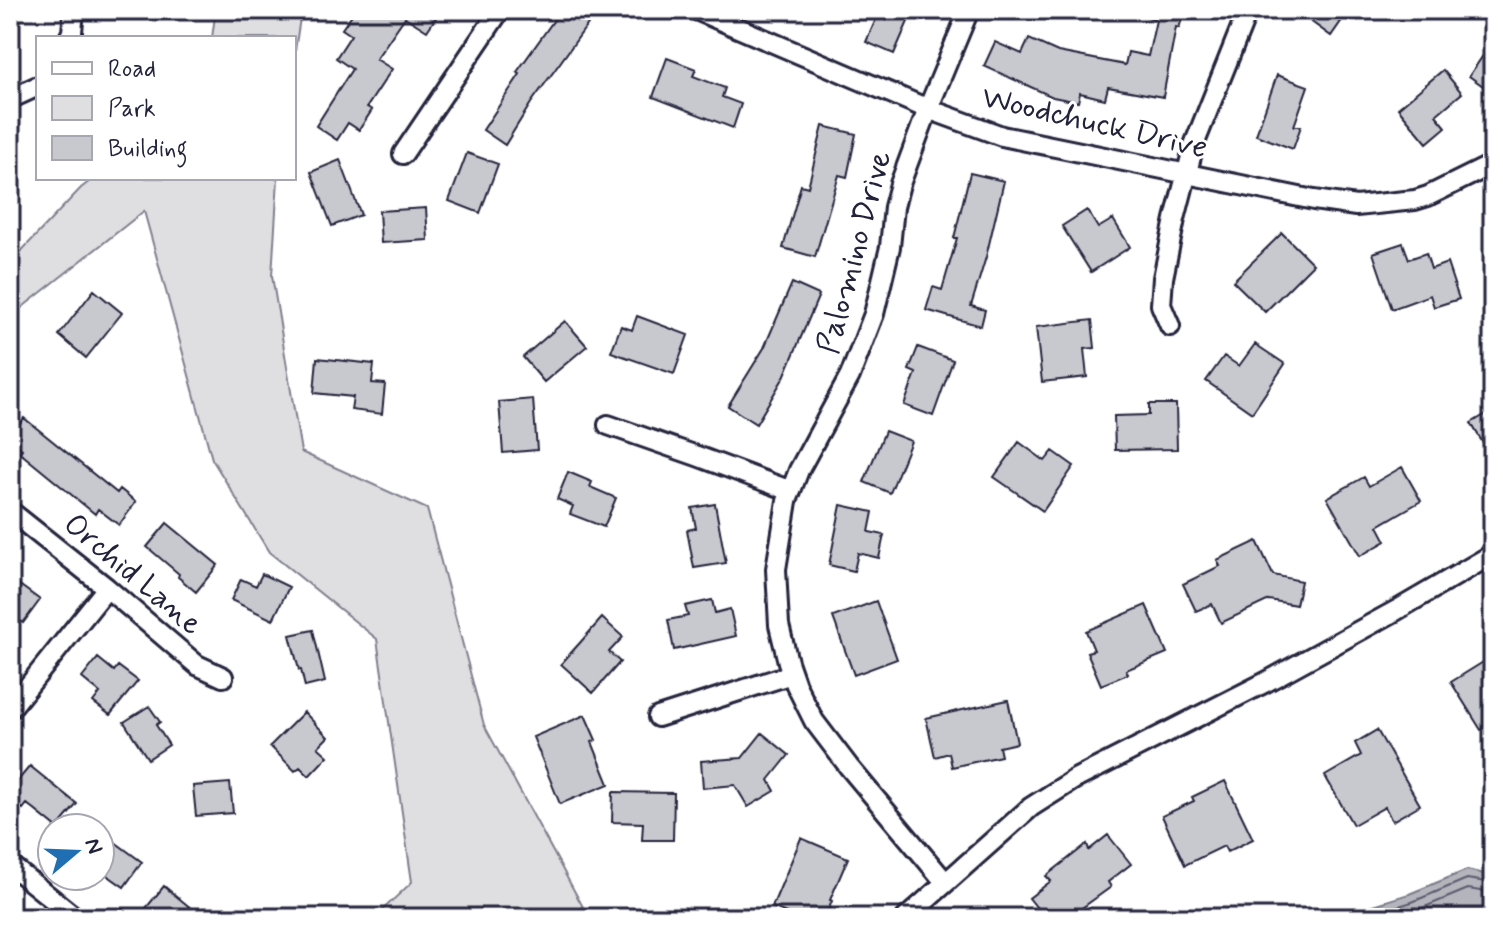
<svg xmlns="http://www.w3.org/2000/svg" width="1503" height="928" viewBox="0 0 1503 928" font-family="Mynerve,sans-serif">
  <style>
    .green { fill: #dfdfe2; stroke: #80808e; stroke-width: 2 }
    .water { fill: #b4b4bc; stroke: #7a7a88; stroke-width: 2 }
    .lines { fill: none; stroke-linecap: round; stroke-linejoin: round }
    .shore { stroke: #5c5c6f; stroke-width: 2 }
    .building { fill: #c8c8cf; stroke: #22223b; stroke-width: 2 }
    .street-casing { stroke: #22223b; stroke-width: 24 }
    .street { stroke: #fff; stroke-width: 18 }
    .labels { text-anchor: middle; stroke-width: 6; stroke-linejoin: round; paint-order: stroke }
    .street-label { font-size: 32px; fill: #22223b; stroke: #fff }
  </style>
  <rect width="100%" height="100%" fill="#fff"/>
  <filter id="ink" filterUnits="userSpaceOnUse"><feTurbulence type="fractalNoise" baseFrequency=".0125" numOctaves="2"/><feDisplacementMap in="SourceGraphic" scale="16" xChannelSelector="R" yChannelSelector="G"/><feConvolveMatrix kernelMatrix="1 2 1 2 8 2 1 2 1" color-interpolation-filters="sRGB"/></filter>
  <g filter="url(#ink)">
    <path class="green" d="M211,10H307L300,18L294,57V38H212L215,16Z
      M94,178H278L272,276L301,452L427,509L484,725L589,918H374L412,882L377,639L269,552L212,459L144,211L10,317V263L81,188Z"/>
    <path class="water" d="M1467,870L1493,876V918H1332L1409,894Z"/>
    <g class="lines">
      <path class="shore" d="M1359,918L1412,902L1467,879L1493,883
        M1393,918L1415,911L1468,889L1493,893"/>
    </g>
    <path class="building" d="M355,10H441L427,31L405,17L376,59L392,69L367,107L372,110L359,130L348,123L337,140L316,126L352,69L336,58L351,35L342,29Z
      M561,10H598L531,103L505,145L483,130L520,74L517,72Z
      M880,10H913L894,54L866,42Z
      M1135,10H1185L1179,28L1176,27L1163,97L1108,87L1105,99L1080,93L1078,102L1053,97L984,66L995,42L1022,54L1029,39L1058,52L1125,65L1128,52L1148,56L1156,20L1134,12Z
      M1295,10H1349L1331,36Z
      M1493,41V93L1469,76Z
      M667,58L696,69L693,76L725,88L722,97L741,104L733,128L653,97Z
      M1443,70L1462,93L1436,115L1446,127L1427,143L1398,108Z
      M1277,75L1308,86L1294,126H1301L1293,149L1256,135Z
      M823,126L856,134L847,177L839,175L815,257L783,248L801,185L808,187Z
      M467,153L498,164L480,213L449,201Z
      M340,160L361,215L332,226L311,172Z
      M970,173L1004,181L986,257L971,306L985,310L981,326L926,310L933,287L942,290L957,238H954Z
      M426,208L428,240L381,243L379,211Z
      M1087,210L1098,228L1113,219L1130,247L1091,272L1062,226Z
      M1282,233L1313,264L1265,312L1233,281Z
      M1403,243L1409,259L1426,253L1431,269L1447,263L1459,299L1434,307L1430,295L1392,309L1373,253Z
      M792,283L819,295L784,377L756,424L728,406L764,348Z
      M94,290L122,313L86,358L59,335Z
      M637,316L688,335L674,374L611,352L621,326L632,330Z
      M1092,320L1095,348L1084,349L1087,377L1042,382L1036,327Z
      M565,321L587,346L544,382L523,357Z
      M1255,344L1285,364L1252,413L1206,381L1224,356L1239,366Z
      M918,347L953,360L933,416L904,405L916,373L909,370Z
      M317,358L374,364L372,383L385,384L382,414L351,410L353,397L314,393Z
      M533,399L537,450L503,453L499,402Z
      M1149,404H1176L1177,449L1115,450L1114,416L1149,415Z
      M1493,410V460L1471,423Z
      M24,418L117,493L120,489L136,502L119,525L98,509L95,514L19,452L22,449L10,440V436Z
      M885,431L911,441L890,493L864,482Z
      M1019,442L1045,461L1053,451L1074,466L1043,511L994,477Z
      M1402,467L1421,501L1378,526L1386,541L1360,556L1327,498L1364,477L1369,486Z
      M568,472L592,482L590,487L616,498L604,527L570,514L573,506L557,499Z
      M715,504L726,563L694,568L687,530L696,528L692,508Z
      M841,505L873,512L869,532L884,535L879,558L858,553L854,571L829,565Z
      M167,523L218,565L196,592L178,577L179,574L147,547Z
      M1257,541L1273,575L1301,581L1296,605L1269,600L1221,623L1212,604L1196,611L1183,584L1220,566L1217,560Z
      M262,574L289,587L273,620L231,600L241,579L256,586Z
      M10,578L40,600L23,623L10,613Z
      M712,600L715,613L730,609L736,636L674,650L668,620L688,616L685,606Z
      M876,601L897,659L854,675L833,617Z
      M1146,605L1167,653L1126,670L1128,674L1101,685L1087,652L1094,650L1086,631Z
      M602,618L623,637L609,652L620,662L593,693L561,664Z
      M313,630L325,682L305,687L301,670H299L290,635Z
      M1493,656V723L1481,730L1451,682Z
      M98,658L114,671L118,666L138,681L110,715L93,702L100,693L82,678Z
      M1008,700L1017,743L999,747L1001,756L952,767L949,753L935,757L926,718Z
      M149,706L160,722L156,725L169,745L148,759L124,722Z
      M304,712L328,737L318,747L328,756L309,776L300,767L295,771L270,746Z
      M585,715L596,740L592,742L609,784L560,804L533,737Z
      M1377,730L1420,805L1392,821L1385,807L1353,825L1325,776L1361,755L1355,743Z
      M762,733L789,755L769,780L775,791L748,807L735,785L703,788L701,761L742,758Z
      M30,766L77,804L57,828L27,804L23,809L10,798V790Z
      M1225,781L1253,839L1227,852L1224,846L1185,865L1162,816L1194,801L1192,797Z
      M230,783L233,813L196,816L193,786Z
      M613,792L674,793L673,840H642L643,823L612,822Z
      M100,831L142,862L124,887L100,870Z
      M1108,835L1131,864L1108,882L1111,887L1068,918H1045L1029,898L1051,881L1046,876L1087,844L1089,850Z
      M801,838L848,858L830,900L832,901L825,918H798L772,907Z
      M164,886L203,918H159L146,908Z"/>
    <g class="lines">
      <defs>
        <path id="street" d="M696,10L928,109L1002,136L1314,200L1356,206L1415,200L1428,196L1493,164
          M69,38L72,32L74,10
          M10,96H16L38,86
          M403,154L500,10
          M1170,326L1161,305L1163,278L1175,219L1194,145L1248,10
          M608,425L697,456L791,491
          M10,511L107,588L197,665L223,677
          M10,709L107,588
          M658,717L792,674
          M10,865L76,918
          M945,882L849,767L814,721L796,685L788,662L779,625L776,569L787,501L799,470L850,376L874,314L890,247L894,207L900,184L928,109L969,10
          M906,918L1031,807L1075,779L1266,682L1397,610L1493,554"/>
      </defs>
      <use href="#street" class="street-casing"/>
      <use href="#street" class="street"/>
    </g>
  </g>
  <g class="labels">
    <g class="street-label">
      <text transform="translate(1095 121) rotate(13)" y="11">Woodchuck Drive</text>
      <text transform="translate(853 252) rotate(-75)" y="11">Palomino Drive</text>
      <text transform="translate(134 573) rotate(40)" y="11">Orchid Lane</text>
    </g>
  </g>
  <rect width="1503" height="928" fill="none" stroke="#fff" stroke-width="40"/>
  <rect x="20" y="20" width="1463" height="888" fill="none" stroke="#22223b" stroke-width="3" filter="url(#ink)"/>
  <rect x="36" y="36" width="260" height="144" fill="#ffffff" stroke="#a7a7b1" stroke-width="2"/>
  <rect x="52" y="62" width="40" height="12" fill="#ffffff" stroke="#a7a7b1" stroke-width="2"/>
  <text x="108" y="76" font-size="24" fill="#22223b">Road</text>
  <rect x="52" y="96" width="40" height="24" fill="#dfdfe2" stroke="#a7a7b1" stroke-width="2"/>
  <text x="108" y="116" font-size="24" fill="#22223b">Park</text>
  <rect x="52" y="136" width="40" height="24" fill="#c8c8cf" stroke="#a7a7b1" stroke-width="2"/>
  <text x="108" y="156" font-size="24" fill="#22223b">Building</text>
  <g transform="translate(76 852) rotate(71)"><circle r="38" fill="#ffffff" stroke="#a7a7b1" stroke-width="2"/>
  <path d="M0-6L14 30L0 20L-14 30Z" fill="#1f6fb2"/>
  <text y="-12" font-size="22" font-weight="bold" text-anchor="middle" fill="#22223b">N</text>
  </g>
</svg>
